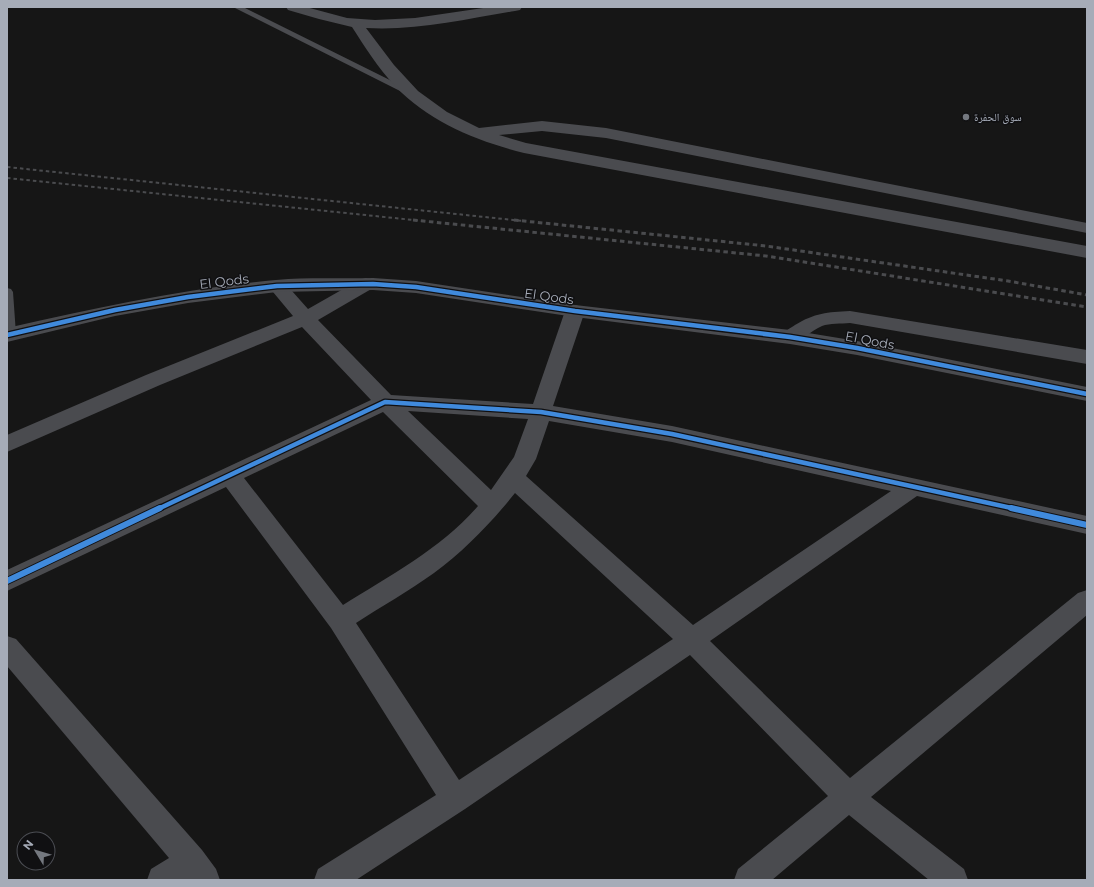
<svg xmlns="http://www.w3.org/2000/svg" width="1094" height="887" viewBox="0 0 1094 887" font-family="Montserrat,'Noto Naskh Arabic',sans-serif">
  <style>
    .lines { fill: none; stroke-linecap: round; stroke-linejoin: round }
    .service { fill: #4a4b4f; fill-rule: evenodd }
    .minor { fill: #4a4b4f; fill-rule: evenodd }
    .tertiary { fill: #4a4b4f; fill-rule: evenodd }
    .rail-far1 { stroke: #4a4b4e; stroke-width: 2; stroke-dasharray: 3.5 3; stroke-linecap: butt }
    .rail { stroke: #4a4b4e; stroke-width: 3; stroke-dasharray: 4.5 3.5; stroke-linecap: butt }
    .cycleway-far1-casing { stroke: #101012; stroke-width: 7 }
    .cycleway-casing { stroke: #101012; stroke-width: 8 }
    .cycleway-far1 { stroke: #408adc; stroke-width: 4.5 }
    .cycleway { stroke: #408adc; stroke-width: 6 }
    .poi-dot { fill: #74787f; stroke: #101012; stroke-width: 1.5 }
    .labels { text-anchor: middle; stroke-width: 3; stroke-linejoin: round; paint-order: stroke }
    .far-poi-label { font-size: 11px; fill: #a6acb8; stroke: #101012; text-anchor: start }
    .street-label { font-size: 13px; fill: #a6acb8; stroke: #101012 }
  </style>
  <rect width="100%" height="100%" fill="#161616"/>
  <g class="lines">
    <path class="service" d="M233,7H243L414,92L412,94H406Z
      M7,288L11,289L13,292L16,334L14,337H7Z"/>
    <path class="minor" d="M286,7H306L347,18L375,20L415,18L490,7H522L520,10L515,11C466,19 416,31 366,28L394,65L418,91L447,112L479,128L542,121L606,128L1087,223V233L606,138L542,131L499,135L526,143L1087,246V258L524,153C477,141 429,122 395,86C378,68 365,47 352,27L319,19L288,10Z
      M366,278L373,280L375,284L373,288L318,320L391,395L533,404L565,311L568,307L575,305L582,307L585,311L553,406L672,426L1087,516V534L917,496L710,641L850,778L1078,593L1087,590V615L871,797L964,869L968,880H929L849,815L772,880H734L738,869L828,796L690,655L465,809L356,880H314L318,869L436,795L331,628L226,487L7,591V570L371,400L302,327L160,385L7,452V435L146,375L293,316L268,286L270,282L277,280L284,282L308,309L359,280ZM408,411L528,419L514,457L491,490ZM383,412L478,506C443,547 388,577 343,605L244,478ZM549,421L672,442L891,491L693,625L526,476L536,459ZM515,493L673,639L459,780L356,623C382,606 409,591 434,573C465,550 491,523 515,493Z
      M850,311L1087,350V364L850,323C841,324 830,323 822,326C808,332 799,346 783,342L780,337C784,331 789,329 795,325C815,313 827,312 850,311Z
      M7,636L16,639L202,850L216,869L220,880H147L151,869L169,858L7,666Z"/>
    <path class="tertiary" d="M373,278L416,281L575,305L790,330L857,341L1087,387V401L857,355L790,344L575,317L416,293L373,290L277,292L188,303L115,316L7,342V328C96,308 185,288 276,280C308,277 341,279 373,278Z"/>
    <path class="rail-far1" d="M7,167L523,221
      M7,178L423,221"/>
    <path class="rail" d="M413,220L766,256L1087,307
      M514,220L766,246L1008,281L1087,295"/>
    <defs>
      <path id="cycleway-far1" d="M7,335L115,310L188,297L277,286L373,284L416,287L575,311L790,337L857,348L1087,394
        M158,509L385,402L541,412L672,434L1016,509"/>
      <path id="cycleway" d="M1011,508L1087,525
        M7,581L160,508"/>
    </defs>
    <use href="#cycleway-far1" class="cycleway-far1-casing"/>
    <use href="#cycleway" class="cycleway-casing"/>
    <use href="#cycleway-far1" class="cycleway-far1"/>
    <use href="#cycleway" class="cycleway"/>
  </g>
  <circle class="poi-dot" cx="966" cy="117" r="4"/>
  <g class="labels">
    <g class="far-poi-label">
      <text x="974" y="121">سوق الحفرة</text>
    </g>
    <g class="street-label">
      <text transform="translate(224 281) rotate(-7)" y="5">El Qods</text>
      <text transform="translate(549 296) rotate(8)" y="5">El Qods</text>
      <text transform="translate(870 340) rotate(11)" y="5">El Qods</text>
    </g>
  </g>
  <rect width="1094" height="887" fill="none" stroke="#a6acb8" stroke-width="16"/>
  <g transform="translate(36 851) rotate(308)"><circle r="19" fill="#101012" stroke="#4c4e54"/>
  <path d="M0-3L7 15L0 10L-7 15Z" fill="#74787f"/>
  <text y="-6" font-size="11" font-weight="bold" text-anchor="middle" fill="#a6acb8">N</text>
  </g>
</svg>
